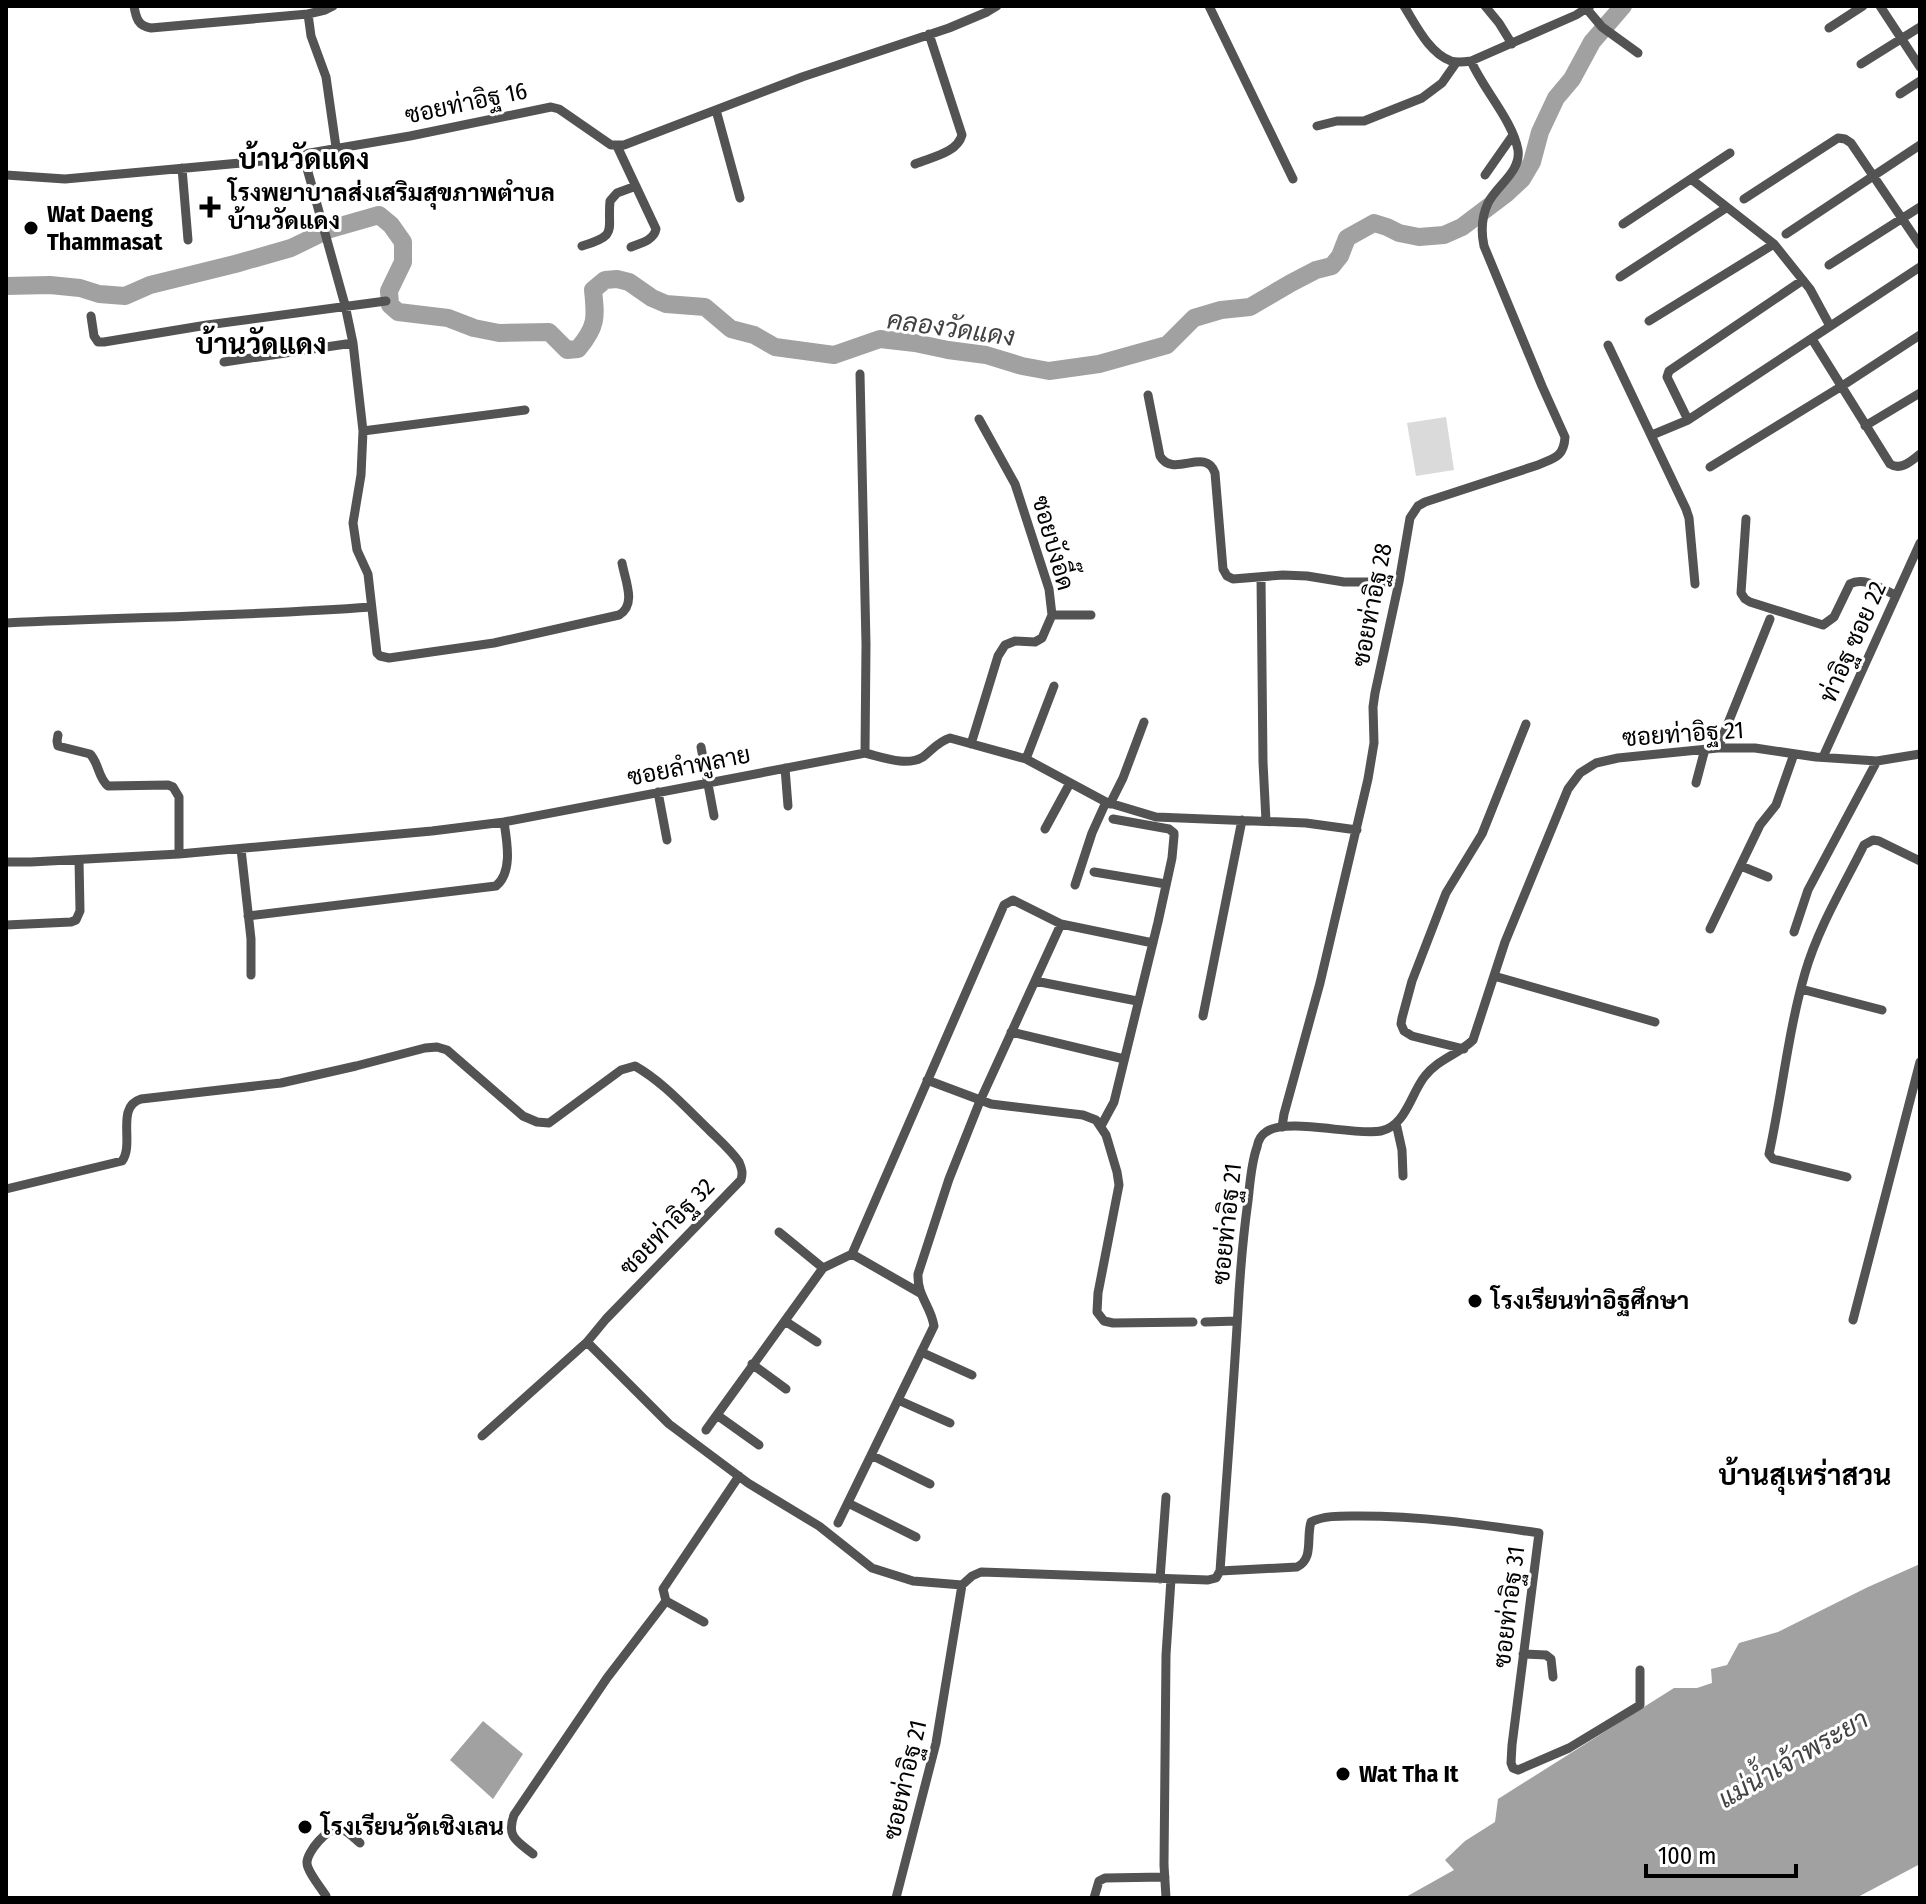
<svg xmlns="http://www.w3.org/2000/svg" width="1926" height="1904" viewBox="0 0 1926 1904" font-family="'Fira Sans Condensed',Sarabun,sans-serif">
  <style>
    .green { fill: #dadada }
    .water { fill: #a1a1a1 }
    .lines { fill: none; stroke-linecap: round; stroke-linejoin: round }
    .river { stroke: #a1a1a1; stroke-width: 18 }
    .street { stroke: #535353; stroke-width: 9 }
    .poi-dot { fill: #000; stroke: #fff; stroke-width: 3 }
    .labels { text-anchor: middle; stroke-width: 6; stroke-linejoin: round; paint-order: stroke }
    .street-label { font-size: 24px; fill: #000; stroke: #fff }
    .poi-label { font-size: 24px; font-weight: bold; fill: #000; stroke: #fff; text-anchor: start }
    .water-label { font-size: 26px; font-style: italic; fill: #424242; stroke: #fff }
    .quarter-label { font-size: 28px; font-weight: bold; fill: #000; stroke: #fff }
  </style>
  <rect width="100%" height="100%" fill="#fff"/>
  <path class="green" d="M1446,417L1454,470L1416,476L1407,423Z"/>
  <path class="water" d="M1920,1564V1864L1856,1898H1404L1454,1870L1445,1860L1465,1841L1495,1822L1498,1799L1674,1688H1697L1712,1683L1711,1669L1727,1665L1739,1643L1778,1632L1868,1587Z
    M483,1721L523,1754L493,1799L450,1760Z"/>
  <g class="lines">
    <path class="river" d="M6,286L50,285L80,288L99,294L125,296L150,285L235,264L291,248L330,229L379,215L391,225L403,242V262L389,291L390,305L398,312L448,318L474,328L499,333L549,332L567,350L578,349C597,326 596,318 593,290L605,280L617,279L629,282L652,298L666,304L705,307L731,329L754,335L775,347L834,355L880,339L915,343L948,350L986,355L1022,366L1049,371L1099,364L1167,345L1194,318L1221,310L1250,307L1291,283L1316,270L1332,266L1340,256L1347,238L1374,223L1387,227L1399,233L1419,237L1444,235L1462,227L1507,193L1522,179L1532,162L1540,132L1556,98L1572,79L1592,42L1623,6"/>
    <path class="street" d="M134,6C136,18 138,26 151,28L308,14
      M333,6L325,10L308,14L311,36L326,77L336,147
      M1209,6L1293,179
      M1404,6C1416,25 1429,53 1451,61C1457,63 1464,62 1471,61L1576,15L1590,6
      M1485,6L1499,23L1512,44
      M1880,6L1920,67
      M1586,8L1602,27L1638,53
      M1829,28L1863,6
      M1861,64L1920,27
      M1900,94L1920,81
      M716,110L740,198
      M1317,126L1337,121H1364L1422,98L1442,83L1456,63
      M617,146L656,229C654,240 641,243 631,247
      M303,154L345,305L353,343L363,431L361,475L353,523L357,550L368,574L377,653L380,656L389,658L494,643L619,615C637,605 625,580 622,563
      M915,164C932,157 957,153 962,135L929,34
      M182,168L188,240
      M6,175L65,179L263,161L410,136L551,107L559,109L611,145H624L802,77L949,28L987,12L997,6
      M1485,175L1513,135
      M1691,179L1774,244L1810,289L1830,326
      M1744,199L1838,138L1845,139L1851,143L1920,245
      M1623,224L1730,153
      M1786,234L1920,145
      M582,246C619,235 607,231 610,201L617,193L636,186
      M1829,265L1920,207
      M1620,277L1726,208
      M91,316L94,336L98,342H104L207,325L386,301
      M1649,321L1774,244
      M1812,339L1890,464C1901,471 1911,461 1920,454
      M1608,345L1686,509L1689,518L1695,584
      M224,362L353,343
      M860,374L866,644L865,753
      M1148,395L1160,456C1173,479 1206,446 1215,473L1223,569L1227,576L1233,579L1283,575L1307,576L1344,582H1399
      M1688,420L1667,377L1669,371L1803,280
      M1865,426L1920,393
      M363,431L525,410
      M1652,435L1688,420L1920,267
      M1710,467L1842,386L1920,335
      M1746,519L1741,593L1745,599L1750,602L1823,625L1834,617L1850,584C1864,576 1882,589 1895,595
      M1261,577L1263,762L1266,821
      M1052,615H1091
      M6,623C128,617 250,616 371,607
      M58,735L57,741L58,746L90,754C99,763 98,778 108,786L168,785L173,787L179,797V854
      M971,744L998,656L1005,645L1015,641L1035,642L1042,638L1052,615L1049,589L1015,484L979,419
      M701,747L714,816
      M1718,748L1770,619
      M1823,757L1920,543
      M1026,759L1054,686
      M785,768L788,806
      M1696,783L1705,749
      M658,792L667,840
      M1110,804L1123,778L1144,722
      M1045,829L1070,783
      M241,849L251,939V975
      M6,862H31L179,854L432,831L504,822L865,753C882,757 907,767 923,757C932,750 939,741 950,738L1026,759L1106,802L1156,817L1306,823L1357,830
      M1741,866L1768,877
      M1094,872L1166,884
      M1075,885L1092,833L1106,802
      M248,916L496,886C513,872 507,842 504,822
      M6,925L71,922L76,920L80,911L79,860
      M1710,929L1760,825L1776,805L1794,754
      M1794,932L1808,890L1877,761
      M1494,976L1655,1022
      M1035,981L1137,1001
      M1801,989L1882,1010
      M1203,1016L1242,820
      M1011,1032L1124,1059
      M1464,1049L1412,1036L1404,1031L1401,1024L1402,1018L1412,981L1446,893L1482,834L1526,724
      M927,1080L991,1104L1083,1115L1096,1120L1106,1135L1117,1172L1119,1185L1098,1293L1097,1312L1104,1321L1113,1323L1193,1322
      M1396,1123L1402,1150L1403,1176
      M1101,1126L1114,1102L1158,922L1172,858L1174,836V833L1169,829L1113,819
      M1282,1127L1284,1114L1320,983L1368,779L1374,743L1373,707L1375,693L1399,582L1410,518L1418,506L1425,502L1538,465C1554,458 1564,457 1565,437L1542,386L1484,246C1481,232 1482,216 1488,203C1497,185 1521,172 1518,150C1513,121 1483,89 1471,61
      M1847,1177L1773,1159L1769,1154C1782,1094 1788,1032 1805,973C1818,928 1843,887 1864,845L1873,840L1879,841L1920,861
      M6,1189L122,1161C135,1144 115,1107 141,1099L281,1083L356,1066L425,1048L437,1047L447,1050L523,1116L537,1122L549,1123L621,1070L635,1066C663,1082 685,1107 708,1129C718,1139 731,1150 739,1162C742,1169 743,1173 741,1180L606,1319L587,1342L669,1424L748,1483L819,1526L872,1568L913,1581L962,1585
      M779,1232L823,1268
      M920,1293L852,1254L1004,905L1013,900L1061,924L1153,943
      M1853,1320L1920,1062
      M785,1321L817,1342
      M1205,1322L1237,1321
      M921,1352L972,1375
      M752,1364L786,1389
      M898,1400L950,1423
      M717,1415L759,1445
      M706,1430L823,1268L852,1254
      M482,1436L587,1342
      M871,1455L930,1484
      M848,1503L916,1537
      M838,1523L934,1326C931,1306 917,1296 918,1274L949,1179L980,1101L1061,924
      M1220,1571L1297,1567C1314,1559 1306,1538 1311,1522C1324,1515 1344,1516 1360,1516C1421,1516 1478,1524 1539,1533L1512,1745L1511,1763L1513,1768L1518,1770L1569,1748L1640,1705V1670
      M1160,1579L1166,1497
      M704,1622L666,1601L663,1589L739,1476
      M1523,1654L1546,1655L1551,1659L1553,1677
      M533,1854C517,1841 506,1837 514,1815L607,1678L666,1601
      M326,1896C321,1888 307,1871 307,1863C306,1853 328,1826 340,1829C347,1830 355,1839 360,1843
      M896,1898L936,1743L962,1585L972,1576L981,1572L1208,1580L1216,1578L1220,1571C1226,1484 1233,1397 1238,1310C1240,1273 1243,1237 1248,1201C1250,1183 1251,1164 1257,1147C1258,1141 1261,1135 1266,1132C1287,1117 1354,1136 1381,1131C1406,1126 1411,1093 1425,1076C1438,1059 1459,1054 1473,1040L1505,942L1568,789L1580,773L1596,763L1618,758L1718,748H1755L1816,757L1877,761L1920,754
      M1094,1898L1099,1881L1105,1878L1165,1877
      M1166,1898L1164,1865L1166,1655L1171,1579"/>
  </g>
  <g class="poi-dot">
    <path d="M206 195h8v8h8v8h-8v8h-8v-8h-8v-8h8z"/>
    <circle cx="31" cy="228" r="8"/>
    <circle cx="1475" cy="1301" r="8"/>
    <circle cx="1343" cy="1774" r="8"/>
    <circle cx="305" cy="1827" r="8"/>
  </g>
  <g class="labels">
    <g class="street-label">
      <text transform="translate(466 103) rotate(-12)" y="8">ซอยท่าอิฐ 16</text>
      <text transform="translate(1053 543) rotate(74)" y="8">ซอยบังอี๊ด</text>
      <text transform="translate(1372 605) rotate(-79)" y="8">ซอยท่าอิฐ 28</text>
      <text transform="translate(1853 642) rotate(-66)" y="8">ท่าอิฐ ซอย 22</text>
      <text transform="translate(1683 734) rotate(-4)" y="8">ซอยท่าอิฐ 21</text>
      <text transform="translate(689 766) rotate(-11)" y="8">ซอยลำพูลาย</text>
      <text transform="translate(1227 1224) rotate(-84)" y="8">ซอยท่าอิฐ 21</text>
      <text transform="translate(667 1227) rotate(-46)" y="8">ซอยท่าอิฐ 32</text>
      <text transform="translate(1509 1607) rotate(-83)" y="8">ซอยท่าอิฐ 31</text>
      <text transform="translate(905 1780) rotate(-77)" y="8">ซอยท่าอิฐ 21</text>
    </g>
    <g class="poi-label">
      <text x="228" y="201">โรงพยาบาลส่งเสริมสุขภาพตำบล<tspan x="228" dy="28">บ้านวัดแดง</tspan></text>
      <text x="47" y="222">Wat Daeng<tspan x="47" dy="28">Thammasat</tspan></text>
      <text x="1491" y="1309">โรงเรียนท่าอิฐศึกษา</text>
      <text x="1359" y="1782">Wat Tha It</text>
      <text x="321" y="1835">โรงเรียนวัดเชิงเลน</text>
    </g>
    <g class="water-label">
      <text transform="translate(951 328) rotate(8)" y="9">คลองวัดแดง</text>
      <text transform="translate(1793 1759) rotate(-30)" y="9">แม่น้ำเจ้าพระยา</text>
    </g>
    <g class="quarter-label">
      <text x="304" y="169">บ้านวัดแดง</text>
      <text x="261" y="354">บ้านวัดแดง</text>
      <text x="1805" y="1485">บ้านสุเหร่าสวน</text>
    </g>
  </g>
  <rect width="1926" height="1904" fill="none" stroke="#000000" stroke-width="16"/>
  <path d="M1646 1864v12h150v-12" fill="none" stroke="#000000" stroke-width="4"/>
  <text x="1658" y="1864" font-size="24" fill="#000000" stroke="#ffffff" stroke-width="6" paint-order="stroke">100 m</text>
</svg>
